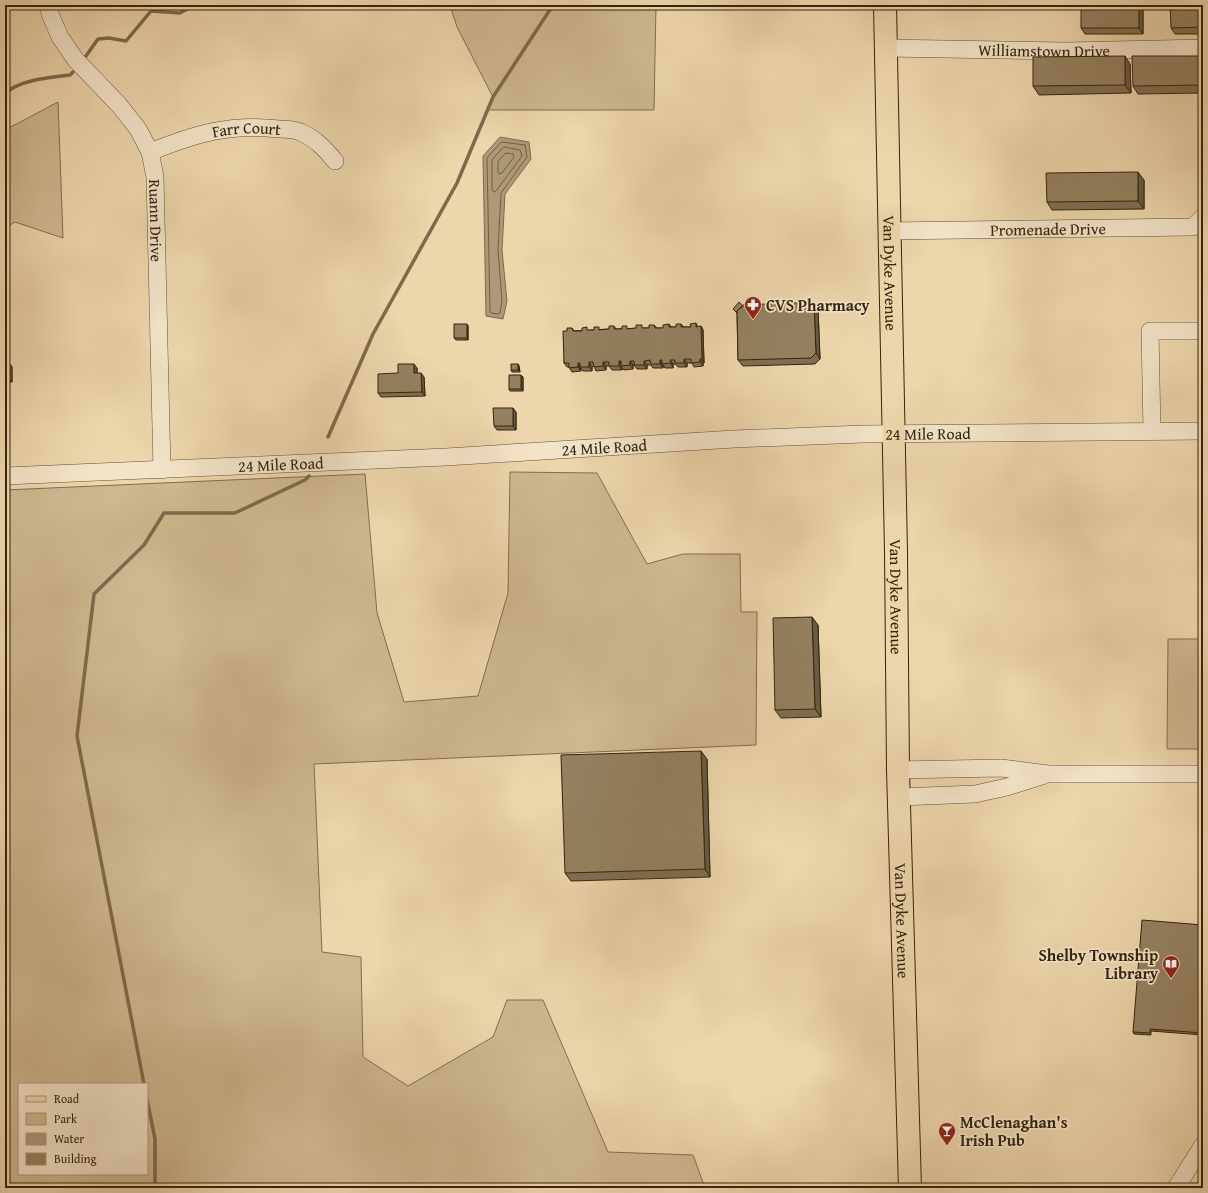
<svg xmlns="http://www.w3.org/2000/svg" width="1208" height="1193" viewBox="0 0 1208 1193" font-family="'Gentium Book Plus',serif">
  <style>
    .green { fill: #ceb891; stroke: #816e50; fill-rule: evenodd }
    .water { fill: #ae9976; stroke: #7d6a4c }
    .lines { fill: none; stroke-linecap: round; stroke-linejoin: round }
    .shore { stroke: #715e42; stroke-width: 1 }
    .stream { stroke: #7d6a4c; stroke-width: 3.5 }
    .minor-casing { stroke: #625036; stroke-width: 18 }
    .major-casing { stroke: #34240e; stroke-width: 24 }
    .minor { stroke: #f3e4c9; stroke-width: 17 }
    .major { stroke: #edd6ac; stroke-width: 22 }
    .wall { fill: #7f6f53; stroke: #34240e }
    .shaded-wall { fill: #685a43; stroke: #34240e }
    .building { fill: #948160; stroke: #34240e }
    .labels { text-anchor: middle; stroke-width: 3.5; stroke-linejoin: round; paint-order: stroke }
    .street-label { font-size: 16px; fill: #34240e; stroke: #f3e4c9 }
    .poi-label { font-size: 16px; font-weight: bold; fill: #34240e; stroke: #f3e4c9; text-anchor: start }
  </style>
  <rect width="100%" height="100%" fill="#edd6ac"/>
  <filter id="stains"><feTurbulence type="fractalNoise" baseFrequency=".005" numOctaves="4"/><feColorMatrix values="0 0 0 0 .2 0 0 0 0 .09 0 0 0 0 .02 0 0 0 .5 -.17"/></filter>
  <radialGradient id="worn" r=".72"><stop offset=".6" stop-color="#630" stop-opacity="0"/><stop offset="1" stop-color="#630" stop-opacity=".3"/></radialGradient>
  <path class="green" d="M450,5H656L654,110H488L493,97L457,27Z
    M58,102L63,238L15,222L5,228V130Z
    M510,472L597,473L647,564L683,554H740L741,612H757L756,745L314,764L322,952L361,957L363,1057L408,1086L493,1037L507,1000H543L608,1152L693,1155L705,1188H5V490L365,474L377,613L404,702L478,696L508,593ZM19,1084H147V1174H19Z
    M1168,639H1203V749H1167Z"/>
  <path class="water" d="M500,137L529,142L531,159L505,194L502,250L507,301L503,319L486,316L483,156Z"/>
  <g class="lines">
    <path class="shore" d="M502,142L525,145L527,157L501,193L498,251L502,301L500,313L498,314L491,313L490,311L487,158Z
      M504,147L520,150L522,156L496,191L494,192L492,190V160Z
      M506,153L513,154L514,157L502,173L499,174L498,172V162Z"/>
    <path class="stream" d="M86,56L98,39L109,38L126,41L151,11L180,13L194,5
      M5,94C18,80 51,77 70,75L73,72
      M328,437L373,334L457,183L493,97L553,5
      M144,1084L77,736L94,594L144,545L164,513H235L305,480L309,476
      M147,1099L155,1139V1188"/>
    <defs>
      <g id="minor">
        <path id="s1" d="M49,5L50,14L60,37L75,59L119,105L138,129L150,152L155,177L162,470"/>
        <path id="s2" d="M885,48L1068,51L1203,48"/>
        <path id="s3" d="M150,152C195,134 230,123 279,129C285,129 294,129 300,132C315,138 325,149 335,161"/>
        <path id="s4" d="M889,231L1193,227L1203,217"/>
        <path d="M1152,431L1150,331H1203"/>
        <path id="s5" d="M5,476L446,457L734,439L863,434L1203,431"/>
        <path d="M898,770L1001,768L1048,774H1203"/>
        <path d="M900,797L975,794L1007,787L1042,776"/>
        <path d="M1176,1188L1203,1145"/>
      </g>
      <g id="major">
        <path id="s6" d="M885,5L896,552L898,770L910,1188"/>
      </g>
    </defs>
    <use href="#minor" class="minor-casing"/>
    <use href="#major" class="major-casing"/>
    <use href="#minor" class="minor"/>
    <use href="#major" class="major"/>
  </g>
  <path class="wall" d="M1203,5V34H1175L1171,28Z
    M1143,6V34H1085L1081,28Z
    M1203,56V93L1138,94L1133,86Z
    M1130,64L1131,93L1039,95L1033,86Z
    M1144,180V209L1052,210L1047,202Z
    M743,306L818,308L820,359L815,364L743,366L738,360L737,313L733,309Z
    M696,323L698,327L701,326L703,330L704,363H703V366L694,367L692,363H687V367H678L675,364H673V368H665L663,365V368H653L651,365H647V369H637L634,365H633V369L624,370L622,368V370H612L609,366H606V370L596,371L594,366L592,367V371H583L580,367L581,371L572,372L569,367H567L564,363L567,331L572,328L574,331L609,329L614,326L616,329L644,328H649L654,325L657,328H663L669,324L671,327H676L681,324L684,327H691Z
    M467,324L468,326V340H456L454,338Z
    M5,345L9,349V363L12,367V382H5Z
    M518,364L519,366L520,372H512L511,370Z
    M417,368V373L424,377L425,396L381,397L378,393L398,373Z
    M523,377V391H510L509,389Z
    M516,412V430H497L494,426Z
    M818,625L821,717L781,718L775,710Z
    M707,759L710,877L571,881L565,873Z
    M1203,925V1035L1151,1031V1035L1134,1034L1133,1032Z"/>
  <path class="shaded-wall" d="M1139,5H1142L1143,6V34L1139,28Z
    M1125,56L1130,64L1131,93L1125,85Z
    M1138,172L1144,180V209L1138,201Z
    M814,302L818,308L820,359L816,353Z
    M467,324L468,326V340L467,338Z
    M701,326L703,330L704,363L702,359Z
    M6,345L9,349V367L6,363Z
    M684,359L687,363V367L684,363Z
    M700,359L703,363V366L700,362Z
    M660,360L662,364L663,365V368L660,364Z
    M670,360L673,364V368L671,363Z
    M619,361L622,365L621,366L622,368V370L619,366Z
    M630,361L633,365V369L630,365Z
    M644,361L647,365V369L644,365Z
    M589,362L592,367V371L589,367Z
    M603,362L606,366V370L603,366Z
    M9,363L12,367V382L9,378Z
    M578,363L580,367L581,371L578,367Z
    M414,364L417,368V377L414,373Z
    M518,364L519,366L520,372L518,370Z
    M421,373L424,377L425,396L422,392Z
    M521,375L523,377V391L521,389Z
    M513,408L516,412V430L513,426Z
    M812,617L818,625L821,717L815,709Z
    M701,751L707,759L710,877L705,869Z"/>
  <path class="building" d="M1081,5H1139V28H1081Z
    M1170,5H1203V27L1171,28Z
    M1125,56V85L1033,86V57Z
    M1132,56H1203V85L1133,86Z
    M1138,172V201L1047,202L1046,173Z
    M739,302L743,306L737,311V313L733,309Z
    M814,302L816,353L811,358L738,360L737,311L743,305Z
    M696,323V327L701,326L702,359H700V362L691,363V359H684V363H675V360H670L671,363L662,364V360H660V364H651L650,360L644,361V365H634V361H630V365L621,366V361H619V366H609V362H603V366L594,367L593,362H589V367H580V363H578V367L569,368V363H564L563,331H567V328H572L573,331H582V328L587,327V330H594V327H599V330L609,329V326H614V329H622V326H627V329L636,328V325H642V328H649V325H654L655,328H663V325L669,324V327H676V324H681V327H691L690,324Z
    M454,324H467V338H454Z
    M5,345H6V363H9V378H5Z
    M398,364H414V373H421L422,392L378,393V374L398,373Z
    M511,364H518V370H511Z
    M509,375H521V389H509Z
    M493,408H513V426H494Z
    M812,617L815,709L775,710L773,618Z
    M701,751L705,869L565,873L561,755Z
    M1142,920L1203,925V1033L1150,1029V1033L1133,1032Z"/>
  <defs>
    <symbol id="pharmacy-pin" viewBox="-11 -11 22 30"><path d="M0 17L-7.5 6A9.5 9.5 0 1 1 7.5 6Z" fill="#8f2418" stroke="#f3e4c9"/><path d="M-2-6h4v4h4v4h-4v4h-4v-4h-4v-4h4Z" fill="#fff"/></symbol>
    <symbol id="library-pin" viewBox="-11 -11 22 30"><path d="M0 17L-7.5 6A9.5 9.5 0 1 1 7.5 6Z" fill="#8f2418" stroke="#f3e4c9"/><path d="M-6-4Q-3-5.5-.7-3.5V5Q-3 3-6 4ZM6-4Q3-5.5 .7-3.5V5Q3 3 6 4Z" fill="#fff"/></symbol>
    <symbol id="bar-pin" viewBox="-11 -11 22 30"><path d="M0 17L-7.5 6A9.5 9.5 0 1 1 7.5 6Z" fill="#8f2418" stroke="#f3e4c9"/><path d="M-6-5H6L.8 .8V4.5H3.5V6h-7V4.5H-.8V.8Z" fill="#fff"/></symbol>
  </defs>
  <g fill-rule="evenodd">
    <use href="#pharmacy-pin" x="743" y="295" width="20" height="27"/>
    <use href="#library-pin" x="1161" y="954" width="20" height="27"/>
    <use href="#bar-pin" x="937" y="1121" width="20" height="27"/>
  </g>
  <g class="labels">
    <g class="street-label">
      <text dy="6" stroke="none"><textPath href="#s2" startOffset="159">Williamstown Drive</textPath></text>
      <text dy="6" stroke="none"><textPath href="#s3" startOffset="100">Farr Court</textPath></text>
      <text dy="6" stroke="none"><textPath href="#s1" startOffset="250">Ruann Drive</textPath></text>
      <text dy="6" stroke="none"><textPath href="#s4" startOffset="159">Promenade Drive</textPath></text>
      <text dy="6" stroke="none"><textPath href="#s6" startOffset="268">Van Dyke Avenue</textPath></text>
      <text dy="6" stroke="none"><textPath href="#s5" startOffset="924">24 Mile Road</textPath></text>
      <text dy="6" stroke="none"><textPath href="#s5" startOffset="600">24 Mile Road</textPath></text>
      <text dy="6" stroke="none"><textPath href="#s5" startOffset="276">24 Mile Road</textPath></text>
      <text dy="6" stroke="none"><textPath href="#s6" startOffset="592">Van Dyke Avenue</textPath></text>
      <text dy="6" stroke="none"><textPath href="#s6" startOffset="916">Van Dyke Avenue</textPath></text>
    </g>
    <g class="poi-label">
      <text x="766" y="311">CVS Pharmacy</text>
      <text x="1158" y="961" text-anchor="end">Shelby Township<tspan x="1158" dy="18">Library</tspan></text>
      <text x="960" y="1128">McClenaghan's<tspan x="960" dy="18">Irish Pub</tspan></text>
    </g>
  </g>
  <rect width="1208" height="1193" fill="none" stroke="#edd6ac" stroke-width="20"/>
  <rect x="6" y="6" width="1196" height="1181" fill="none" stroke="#34240e" stroke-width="2"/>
  <rect x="10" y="10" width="1188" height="1173" fill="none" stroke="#34240e"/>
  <rect x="18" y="1083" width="130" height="92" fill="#f3e4c9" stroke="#a7977e"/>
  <rect x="26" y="1096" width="20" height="6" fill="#edd6ac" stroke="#a7977e"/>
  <text x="54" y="1103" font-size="12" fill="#34240e">Road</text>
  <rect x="26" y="1113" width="20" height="12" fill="#ceb891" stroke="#a7977e"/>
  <text x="54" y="1123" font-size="12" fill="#34240e">Park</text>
  <rect x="26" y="1133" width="20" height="12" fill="#ae9976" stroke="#a7977e"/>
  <text x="54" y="1143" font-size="12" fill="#34240e">Water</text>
  <rect x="26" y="1153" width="20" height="12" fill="#948160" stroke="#a7977e"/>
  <text x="54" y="1163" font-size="12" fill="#34240e">Building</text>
  <rect width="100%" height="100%" filter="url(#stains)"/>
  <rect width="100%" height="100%" fill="url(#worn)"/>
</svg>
